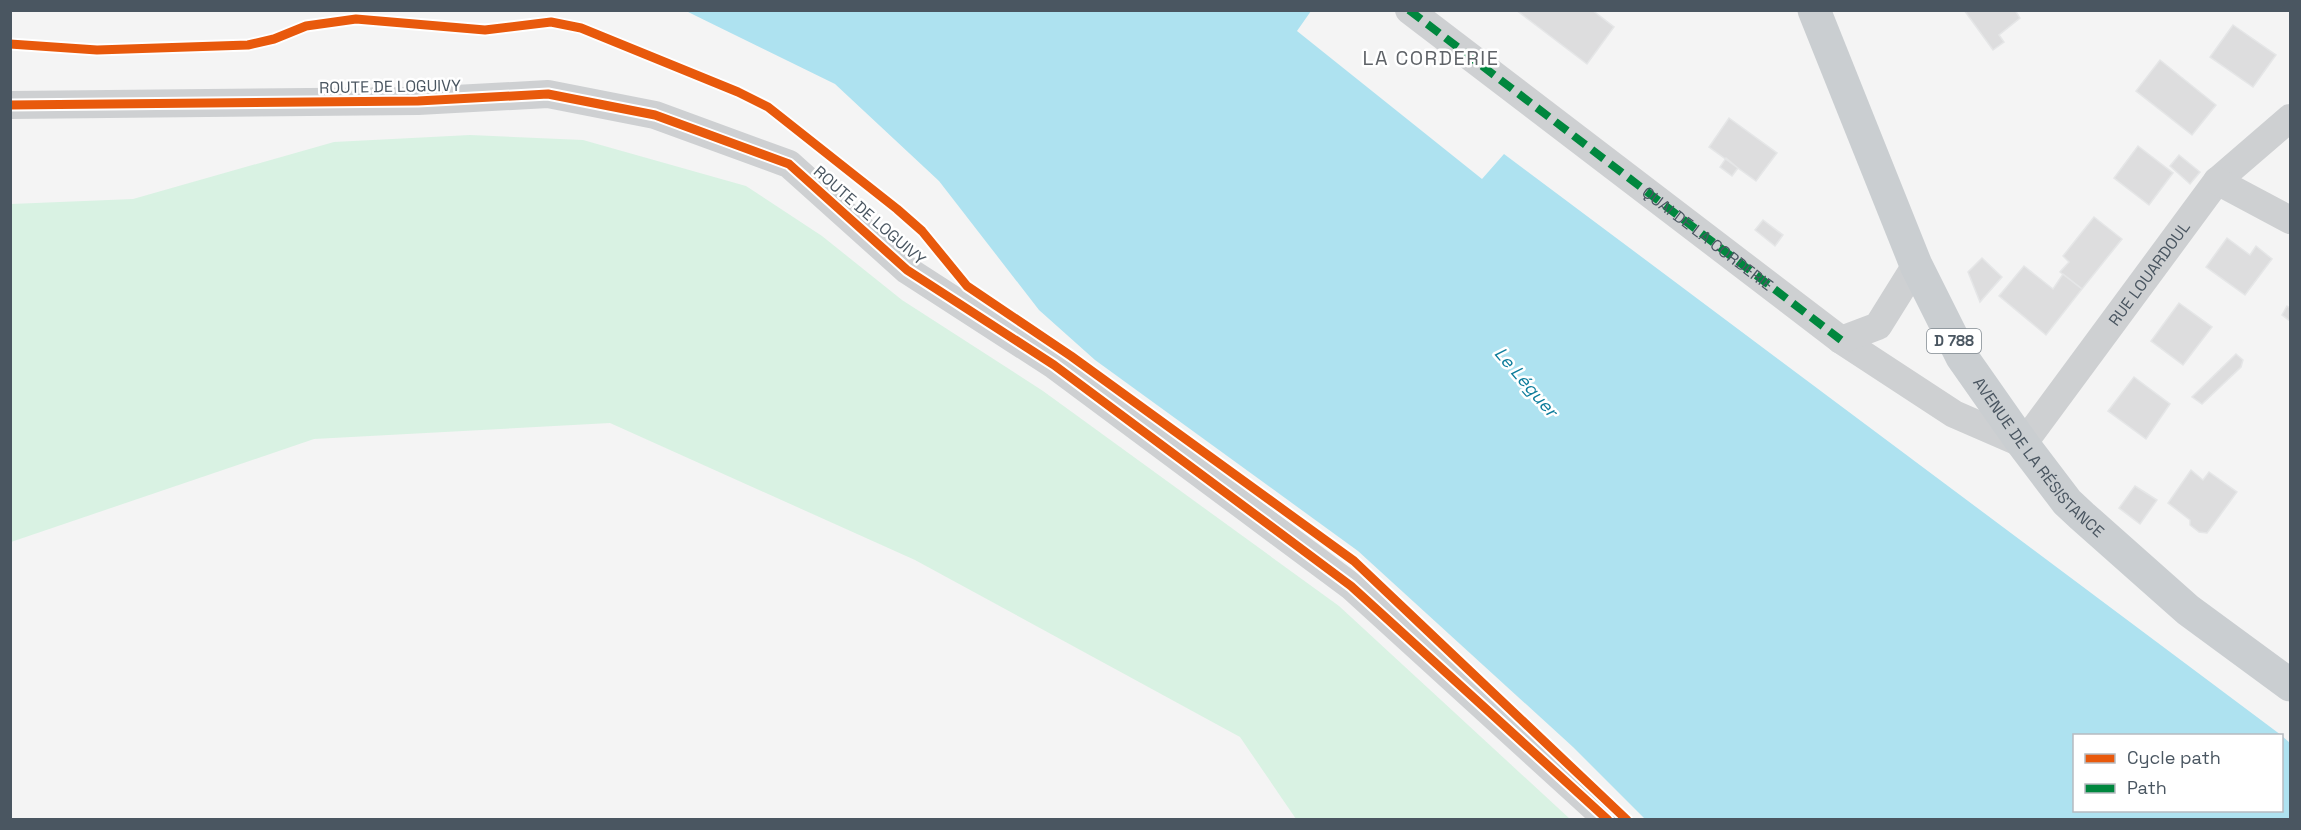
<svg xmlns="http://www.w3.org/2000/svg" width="2301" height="830" viewBox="0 0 2301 830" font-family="'Space Grotesk',sans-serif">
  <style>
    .green { fill: #d9f2e3 }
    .water { fill: #aee2f0 }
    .building { fill: #ddddde; stroke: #e5e6e7; stroke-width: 1.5 }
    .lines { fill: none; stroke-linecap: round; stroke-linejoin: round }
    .minor { stroke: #ced0d2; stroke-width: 28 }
    .primary { stroke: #caced1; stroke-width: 33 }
    .quiet { stroke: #00873e; stroke-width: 8; stroke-dasharray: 15 8; stroke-linecap: butt }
    .cycleway-casing { stroke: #fff; stroke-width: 13 }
    .cycleway { stroke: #e8590c; stroke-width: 9 }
    .labels { text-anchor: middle; stroke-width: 5; stroke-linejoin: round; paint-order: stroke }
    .shield { fill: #fff; stroke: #808990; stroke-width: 1.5 }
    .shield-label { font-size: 15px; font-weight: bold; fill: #4a5661 }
    .street-label { font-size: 16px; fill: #4a5661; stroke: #fff }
    .water-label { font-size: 18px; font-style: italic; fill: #0c7c9b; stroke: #fff }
    .quarter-label { font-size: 20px; letter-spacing: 1.5px; fill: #5f6368; stroke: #fff }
  </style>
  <rect width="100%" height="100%" fill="#f4f4f4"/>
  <path class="green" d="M470,135L583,140L746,186L822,236L902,300L1043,391L1339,606L1570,819H1296L1240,737L915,560L610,423L314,439L11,542V204L133,199L334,142Z"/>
  <path class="water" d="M686,11H1311L1297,31L1482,179L1504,154L2281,735L2074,736V810H2282V736L2290,743V819H1645L1573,747L1358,551L1095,360L1039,310L939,181L835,84Z"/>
  <path class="building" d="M1516,10H1592L1614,27L1587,64Z
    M1964,10H2015L2020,18L1999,35L2004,42L1993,50Z
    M2233,25L2276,55L2253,87L2210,57Z
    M2160,60L2216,105L2192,135L2136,91Z
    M1729,118L1777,153L1756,181L1709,147Z
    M2138,146L2173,173L2149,205L2114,178Z
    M2179,155L2200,172L2190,184L2170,166Z
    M1726,158L1738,168L1732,176L1720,167Z
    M2094,217L2122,239L2082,289L2060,272L2069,262L2063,256Z
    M1763,220L1783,235L1775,246L1755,230Z
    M2227,238L2250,255L2256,246L2272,259L2245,295L2206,267Z
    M1982,258L2002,277L1980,302L1968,272Z
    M2024,266L2053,289L2063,274L2082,289L2046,335L1999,296Z
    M2179,303L2212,327L2183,365L2151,341Z
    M2287,306L2290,308V321L2282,315Z
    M2236,354L2243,360L2241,367L2202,404L2192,397Z
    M2134,377L2170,404L2146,439L2108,411Z
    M2191,470L2203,480L2209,472L2237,492L2207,533L2199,532L2190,525V520L2168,503Z
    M2135,486L2157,500L2140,524L2119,508Z"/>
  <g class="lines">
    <g class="minor">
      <path id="s1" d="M1409,10L1841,340L1954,414L2023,444L2217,181L2290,118"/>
      <path d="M10,105L418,101L548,94L655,115L789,164L907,270L1054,365L1351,586L1608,820"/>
      <path d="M2217,181L2290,220"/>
      <path d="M1841,340L1878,326L1916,265"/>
    </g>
    <path class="primary" id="s2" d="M1814,10L1916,265L1962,357L2023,444L2067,502L2082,516L2188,610L2290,685"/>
    <path class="quiet" id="s3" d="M1409,10L1841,340"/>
    <defs>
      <path id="cycleway" d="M10,44L97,50L248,45L274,39L306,26L356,19L485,30L551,22L581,28L738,92L768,107L897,209L922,231L967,286L1071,356L1354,561L1627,820
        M10,105L418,101L548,94L655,115L789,164L907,270L1054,365L1351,586L1608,820"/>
    </defs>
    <use href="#cycleway" class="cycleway-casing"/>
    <use href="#cycleway" class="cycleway"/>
  </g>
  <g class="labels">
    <rect class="shield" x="1927" y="329" width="54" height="24" rx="4.5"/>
    <g class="shield-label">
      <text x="1954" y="346">D 788</text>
    </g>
    <g class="street-label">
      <text transform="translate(390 86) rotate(-1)" y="6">ROUTE DE LOGUIVY</text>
      <text transform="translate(870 215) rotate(41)" y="6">ROUTE DE LOGUIVY</text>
      <text dy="6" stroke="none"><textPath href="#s3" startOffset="376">QUAI DE LA CORDERIE</textPath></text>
      <text dy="6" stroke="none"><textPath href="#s1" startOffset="966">RUE LOUARDOUL</textPath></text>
      <text dy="6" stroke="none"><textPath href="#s2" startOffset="504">AVENUE DE LA RÉSISTANCE</textPath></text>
    </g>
    <g class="water-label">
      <text transform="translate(1526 382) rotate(49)" y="6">Le Léguer</text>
    </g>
    <g class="quarter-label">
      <text x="1431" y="65">LA CORDERIE</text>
    </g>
  </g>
  <rect width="2301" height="830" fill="none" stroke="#4a5661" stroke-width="24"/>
  <rect x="2073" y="734" width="210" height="78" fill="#ffffff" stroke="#b7bbc0" stroke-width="1.5"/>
  <rect x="2085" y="754" width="30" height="9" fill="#e8590c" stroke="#b7bbc0" stroke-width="1.5"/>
  <text x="2127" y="764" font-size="18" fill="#4a5661">Cycle path</text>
  <rect x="2085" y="784" width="30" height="9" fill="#00873e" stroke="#b7bbc0" stroke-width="1.5"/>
  <text x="2127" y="794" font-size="18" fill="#4a5661">Path</text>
</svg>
